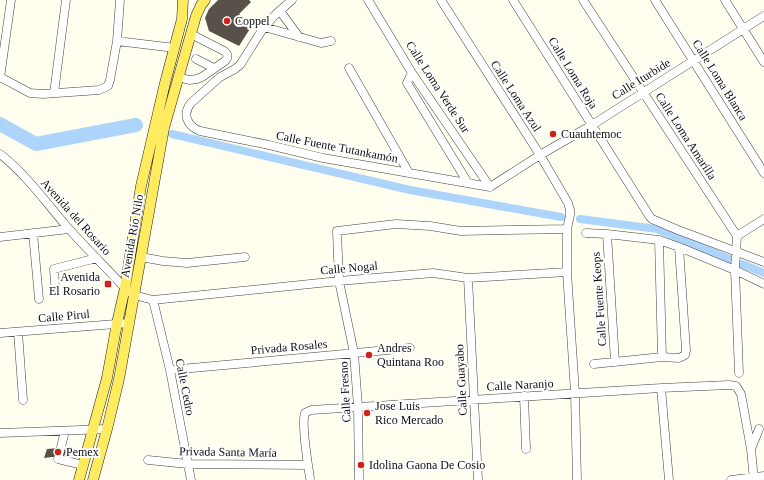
<svg xmlns="http://www.w3.org/2000/svg" width="764" height="480" viewBox="0 0 764 480" font-family="Georgia,serif">
  <style>
    .lines { fill: none; stroke-linecap: round; stroke-linejoin: round }
    .canal { stroke: #add5fc; stroke-width: 8 }
    .river { stroke: #add5fc; stroke-width: 14 }
    .building { fill: #585049 }
    .minor-casing { stroke: #414141; stroke-width: 9 }
    .major-casing { stroke: #1f1f1f; stroke-width: 11 }
    .minor { stroke: #fff; stroke-width: 8 }
    .major { stroke: #ffeb5f; stroke-width: 10 }
    .poi-dot { fill: #cd2417; stroke: #fff; stroke-width: 1.5 }
    .labels { text-anchor: middle; stroke-width: 4; stroke-linejoin: round; paint-order: stroke }
    .poi-label { font-size: 12px; fill: #0e0e0e; stroke: #fff; text-anchor: start }
    .street-label { font-size: 12px; fill: #0e0e0e; stroke: #fff }
  </style>
  <rect width="100%" height="100%" fill="#fffeef"/>
  <g class="lines">
    <path class="canal" d="M172,134L410,190L561,217
      M580,219L657,229L729,259
      M742,264L764,273"/>
    <path class="river" d="M0,124L36,144L136,125"/>
  </g>
  <path class="building" d="M218,0H249L251,2L239,14L253,24L239,46L209,31L205,18L209,9Z
    M73,447L70,455L44,458L47,449Z"/>
  <g class="lines">
    <defs>
      <path id="minor" d="M292,0L276,14L264,27L240,65L235,69L220,77L191,103C182,114 187,126 200,131L269,145L323,158L490,187
        M368,0L412,73L490,187
        M441,0L540,155L568,203L570,210V215L567,229V272L575,393L577,480
        M513,0L650,217L652,219L678,230L764,262
        M583,0L737,236L735,270L739,373
        M655,0L764,173
        M725,0L764,62
        M280,11L299,37
        M264,27L321,43L331,41
        M117,41L175,48
        M196,59L214,68
        M349,68L409,173
        M412,73L407,83L468,183
        M0,77L30,93L43,94L99,90L108,86L110,80L117,41L120,0
        M178,77L189,80L197,79L202,77L225,61C229,57 228,54 224,51L191,34
        M0,78L11,0
        M54,93L66,0
        M0,154C27,175 47,204 69,229C87,249 106,268 125,288L134,295L153,300L339,281L433,273L468,278L567,272
        M490,187L540,155L592,125L764,16
        M33,233L39,299
        M586,233L607,234L659,240L679,247L735,270L764,284
        M607,234L615,362
        M737,236L764,219
        M0,237L69,229
        M659,240L662,357
        M141,257L163,261L187,263L245,257
        M468,278L478,480
        M55,284L54,269L97,258
        M153,300L170,370L191,480
        M18,332L23,400
        M0,333L129,323
        M594,364L662,357L679,358L685,355L686,350L679,247
        M170,370L410,348
        M661,388L669,480
        M524,396L526,449
        M65,431L58,459L83,465
        M0,433L107,429
        M751,449L759,429
        M148,460L188,464L308,465
        M310,478C308,465 301,423 305,413L311,410L661,388L729,385L736,386L741,394L751,449L754,480
        M359,480L358,407L354,353L339,281L337,231L396,224L430,226L461,231L567,229
        M731,480L764,476"/>
      <path id="major" d="M79,480L107,378L117,323L125,288L141,186L165,83L182,19L183,0
        M93,480L107,429L119,379L164,128L196,16L201,5L205,0"/>
    </defs>
    <use href="#minor" class="minor-casing"/>
    <use href="#major" class="major-casing"/>
    <use href="#minor" class="minor"/>
    <use href="#major" class="major"/>
  </g>
  <g class="poi-dot">
    <circle cx="227" cy="21" r="4"/>
    <circle cx="553" cy="134" r="4"/>
    <rect x="104" y="280" width="8" height="8" rx="2"/>
    <circle cx="369" cy="355" r="4"/>
    <circle cx="367" cy="413" r="4"/>
    <circle cx="58" cy="452" r="4"/>
    <circle cx="361" cy="465" r="4"/>
  </g>
  <g class="labels">
    <g class="poi-label">
      <text x="235" y="25">Coppel</text>
      <text x="561" y="138">Cuauhtemoc</text>
      <text x="100" y="281" text-anchor="end">Avenida<tspan x="100" dy="14">El Rosario</tspan></text>
      <text x="377" y="352">Andres<tspan x="377" dy="14">Quintana Roo</tspan></text>
      <text x="375" y="410">Jose Luis<tspan x="375" dy="14">Rico Mercado</tspan></text>
      <text x="66" y="456">Pemex</text>
      <text x="369" y="469">Idolina Gaona De Cosio</text>
    </g>
    <g class="street-label">
      <text transform="translate(573 73) rotate(58)" y="4">Calle Loma Roja</text>
      <text transform="translate(641 79) rotate(-32)" y="4">Calle Iturbide</text>
      <text transform="translate(720 80) rotate(58)" y="4">Calle Loma Blanca</text>
      <text transform="translate(438 87) rotate(57)" y="4">Calle Loma Verde Sur</text>
      <text transform="translate(516 96) rotate(57)" y="4">Calle Loma Azul</text>
      <text transform="translate(686 136) rotate(57)" y="4">Calle Loma Amarilla</text>
      <text transform="translate(337 147) rotate(11)" y="4">Calle Fuente Tutankamón</text>
      <text transform="translate(76 217) rotate(48)" y="4">Avenida del Rosario</text>
      <text transform="translate(132 236) rotate(-80)" y="4">Avenida Río Nilo</text>
      <text transform="translate(349 268) rotate(-5)" y="4">Calle Nogal</text>
      <text transform="translate(599 299) rotate(-94)" y="4">Calle Fuente Keops</text>
      <text transform="translate(64 316) rotate(-5)" y="4">Calle Pirul</text>
      <text transform="translate(289 347) rotate(-5)" y="4">Privada Rosales</text>
      <text transform="translate(461 380) rotate(-93)" y="4">Calle Guayabo</text>
      <text transform="translate(520 385) rotate(-3)" y="4">Calle Naranjo</text>
      <text transform="translate(185 387) rotate(79)" y="4">Calle Cedro</text>
      <text transform="translate(345 392) rotate(-93)" y="4">Calle Fresno</text>
      <text transform="translate(228 452) rotate(1)" y="4">Privada Santa María</text>
    </g>
  </g>
</svg>
